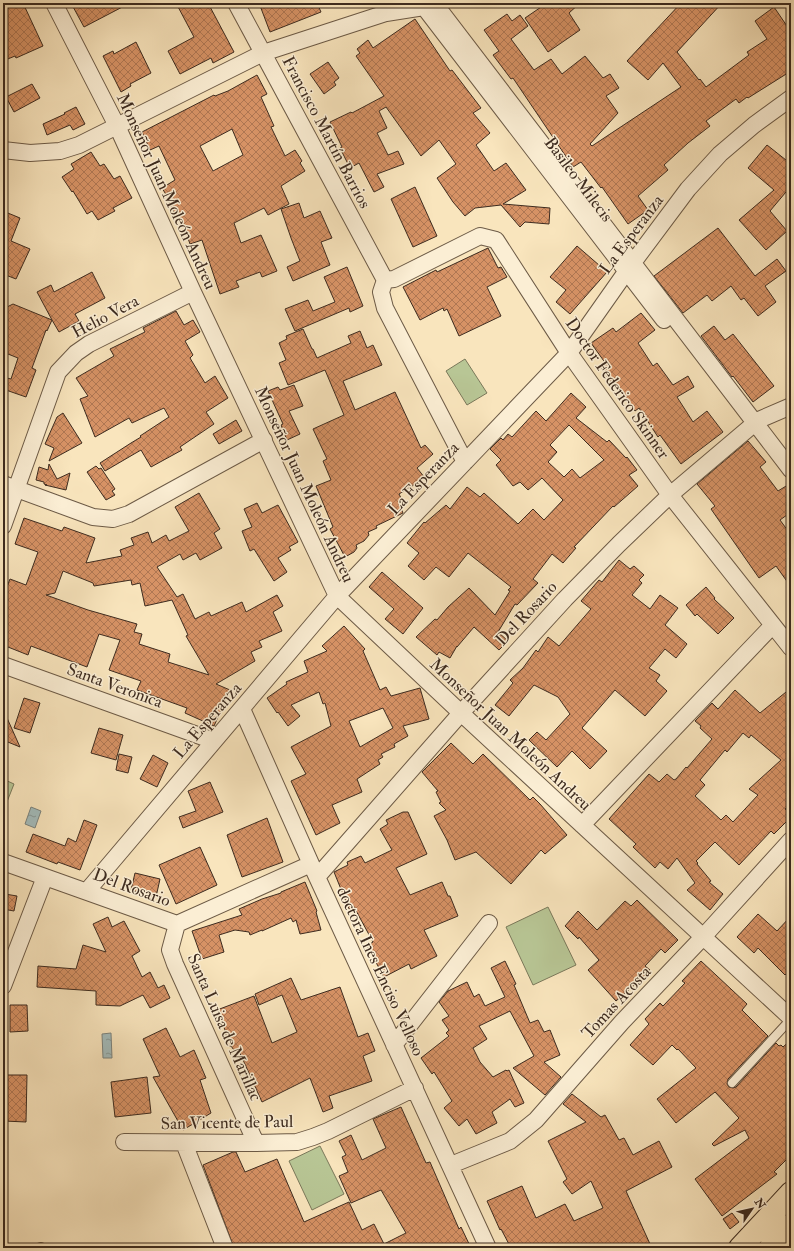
<svg xmlns="http://www.w3.org/2000/svg" width="794" height="1251" viewBox="0 0 794 1251" font-family="'IM FELL Double Pica',serif">
  <style>
    .pitch { fill: #b8c695; stroke: #7a785a }
    .water { fill: url(#water-ripples); stroke: #7a827d }
    .building { fill: url(#building-cross-hatch); stroke: #3d2b1f; fill-rule: evenodd }
    .lines { fill: none; stroke-linecap: round; stroke-linejoin: round }
    .lane-casing { stroke: #6c5a46; stroke-width: 10 }
    .street-casing { stroke: #6c5a46; stroke-width: 18 }
    .primary-casing { stroke: #3d2b1f; stroke-width: 24 }
    .lane { stroke: #fbeed4; stroke-width: 8 }
    .street { stroke: #fbeed4; stroke-width: 16 }
    .primary { stroke: #f9e5bd; stroke-width: 22 }
    .labels { text-anchor: middle; stroke-width: 3; stroke-linejoin: round; paint-order: stroke }
    .street-label { font-size: 17px; fill: #3d2b1f; stroke: #fbeed4 }
  </style>
  <defs>
    <pattern id="water-ripples" width="26" height="14" patternUnits="userSpaceOnUse"><rect width="26" height="14" fill="#a3bcbc"/><path d="M2 4q2-2 4 0t4 0M15 11q2-2 4 0t4 0" fill="none" stroke="#869998"/></pattern>
    <pattern id="building-cross-hatch" width="8" height="8" patternUnits="userSpaceOnUse"><rect width="8" height="8" fill="#d69265"/><path d="M0 0l8 8M0 8l8-8" fill="none" stroke="#af7753"/></pattern>
  </defs>
  <rect width="100%" height="100%" fill="#f9e5bd"/>
  <filter id="stains"><feTurbulence type="fractalNoise" baseFrequency=".005" numOctaves="4"/><feColorMatrix values="0 0 0 0 .2 0 0 0 0 .09 0 0 0 0 .02 0 0 0 .5 -.17"/></filter>
  <radialGradient id="worn" r=".72"><stop offset=".6" stop-color="#630" stop-opacity="0"/><stop offset="1" stop-color="#630" stop-opacity=".3"/></radialGradient>
  <path class="pitch" d="M465,359L487,393L467,405L446,371Z
    M3,779L14,784L3,812Z
    M548,907L576,965L533,985L506,927Z
    M320,1146L344,1194L312,1210L289,1161Z"/>
  <path class="water" d="M31,807L41,811L35,828L25,824Z
    M111,1033L112,1058H103L102,1034Z"/>
  <path class="building" d="M3,3H23L43,46L16,58L15,56L3,61Z
    M71,3H130L84,27Z
    M176,3H208L234,52L213,63L211,58L180,74L168,51L194,37Z
    M259,3H317L321,12L270,32Z
    M547,3H580L569,13L580,30L548,52L525,18Z
    M681,3H722L677,52L699,80L700,79L706,87L749,55L747,52L767,39L755,21L774,7L791,32V71L748,98L747,97L739,103L736,99L706,121L710,126L688,143L664,165L668,170L638,196L648,210L628,224L602,187L601,188L581,162L573,167L513,78L511,79L493,55L499,51L484,30L507,14L512,21L520,15L528,26L511,39L534,70L551,59L562,74L585,56L603,78L610,74L619,88L606,96L618,113L590,144L592,146L681,87L663,63L648,80L627,61Z
    M415,19L450,71L452,70L481,108L473,113L490,133L476,145L494,171L506,163L526,190L503,204L550,208L549,224L525,222L520,227L501,205L475,208L465,216L453,202L437,178L456,164L439,140L421,156L386,107L379,111L387,128L377,133L388,155L398,151L404,164L377,174L384,187L374,192L359,163L350,168L340,148L342,147L330,122L351,112L352,113L384,96L356,56L360,53L357,49L368,40L373,48Z
    M136,42L151,73L130,84L131,86L121,92L103,56L113,51L114,54Z
    M328,62L339,78L334,82L336,85L324,94L310,74Z
    M257,75L267,94L261,97L274,126L271,127L285,156L295,150L302,161L300,163L305,171L281,186L289,204L268,215L264,208L234,223L241,243L261,235L277,271L262,277L260,272L236,281L239,287L220,294L202,240L190,244L182,221L179,222L169,202L170,201L162,188L175,180L159,146L150,150L142,132L214,95L215,96L228,91ZM232,129L243,155L213,171L200,146Z
    M32,84L40,98L14,112L6,97Z
    M76,107L85,124L73,130L70,125L47,135L43,124L65,114L64,113Z
    M767,145L791,164V186L770,211L787,231L766,250L739,220L774,190L748,168Z
    M91,152L100,166L104,164L114,179L120,176L132,198L113,208L115,211L98,220L92,211L87,214L73,191L72,192L62,177L74,169L71,164Z
    M415,187L437,236L413,247L391,199Z
    M299,203L304,218L320,211L332,238L321,242L330,265L293,281L287,267L300,261L291,238L281,209Z
    M3,211L20,218L11,241L30,249L16,279L3,274Z
    M718,228L755,276L777,259L786,271L765,286L776,302L758,316L744,298L741,300L731,286L712,301L707,295L683,313L654,276Z
    M577,246L607,272L570,314L556,302L566,290L550,277Z
    M488,248L498,268L501,267L507,277L487,287L501,316L459,336L447,309L444,311L443,308L420,320L403,287L436,270L437,272Z
    M347,267L363,306L350,312L349,308L295,331L285,309L308,300L313,311L335,302L324,277Z
    M92,272L105,298L75,314L79,321L59,332L52,320L47,331L46,330L32,368L36,370L26,397L3,389V377L11,379L18,358L3,352V309L13,304L52,320L37,292L51,285L54,292Z
    M176,311L184,325L193,320L200,332L185,341L193,355L190,358L205,383L215,376L228,398L206,412L214,424L180,447L182,450L151,467L141,450L105,471L100,463L131,443L141,437L140,436L169,417L164,408L132,423L129,418L95,437L80,399L88,396L76,378L114,356L110,349L145,332L143,328Z
    M641,313L655,330L638,343L653,366L657,363L673,385L688,376L694,387L677,397L693,422L707,411L723,432L681,464L660,435L658,437L639,408L635,411L614,384L613,385L601,368L606,364L591,343L613,328L616,332Z
    M714,326L725,340L733,334L774,386L753,402L733,376L732,377L701,336Z
    M303,329L312,349H313L317,358L351,343L348,336L360,331L367,348L373,345L382,365L343,381L355,410L395,392L421,448L425,445L433,454L417,468L425,478L399,494L403,502L399,504L403,513L376,526L377,528L368,532L369,535L364,541L356,545L357,548L354,552L345,557L330,529L333,527L316,486L331,480L323,461L327,459L313,429L344,415L325,370L288,385L279,363L286,360L279,343L287,339L286,336Z
    M294,385L303,406L289,411L300,434L287,440L281,425L283,424L268,391L278,387L280,390Z
    M571,393L586,407L576,418L607,442L609,440L626,458L627,457L637,470L629,475L638,486L614,507L613,506L574,547L576,548L563,563L552,554L533,579L538,583L517,605L515,604L498,632L508,641L499,650L474,627L457,647V646L450,658L439,652L437,655L416,637L435,619L437,620L448,607L469,588L495,615L510,591L508,590L511,587L468,553L449,577L436,567L424,580L408,566L419,553L407,543L424,522L425,523L446,505L450,509L467,487L480,497L484,493L518,524L533,509L544,520L563,500L542,478L528,490L520,482L513,486L496,465L501,460L490,449L501,438L503,440L508,434L512,437L536,411L546,421ZM569,425L604,460L580,478L572,469L564,477L548,462L557,452L550,445Z
    M63,413L82,443L49,461L54,448L45,444L57,417Z
    M236,420L242,431L219,444L213,434Z
    M748,441L766,462L760,467L778,491L791,483V512L780,520L791,535V587L776,566L759,578L711,509L715,506L697,484Z
    M49,464L57,479L70,473L66,490L45,485H47L44,484V482L36,480L39,467L48,470Z
    M96,466L99,469L101,468L115,489L112,491L115,495L106,500L87,472Z
    M199,493L220,529L214,533L222,548L200,560L196,553L183,560L180,554L157,567L177,597L183,594L195,619L209,612L211,616L242,602L246,612L277,595L283,606L273,612L282,631L259,641L262,647L251,652L255,661L216,684L230,690L214,726L185,713L187,708L137,690L141,681L109,670L120,640L99,634L87,667L31,646L28,655L3,645V597L10,579L26,585L38,552L15,544L24,518L62,531L64,527L95,538L86,563L122,556L120,550L134,545L131,538L148,532L152,543L166,535L169,541L189,531L175,507ZM63,571L93,583L94,586L131,580L132,585L140,583L145,606L172,600L188,635L186,636L209,675L168,662L170,654L139,644L142,634L134,632L137,624L88,610L46,595L55,593Z
    M257,503L262,513L278,505L298,542L289,547L291,550L278,558L287,572L274,581L254,549L250,551L242,531L252,527L244,509Z
    M619,560L630,569L634,566L644,575L639,580L642,583L632,595L650,609L660,595L678,608L665,625L687,644L676,658L665,649L649,668L660,675L656,681L667,691L645,716L615,690L582,728L607,751L590,769L572,751L557,767L529,740L537,732L546,740L570,714L558,697L534,685L509,716L495,705L513,683L510,680L523,668L536,650L538,652L548,637L559,646L591,609L581,601L599,580L602,582Z
    M382,572L423,608L403,634L385,619L394,609L369,587Z
    M706,587L715,598L714,599L734,618L718,634L697,614L695,616L686,605Z
    M344,626L365,649L363,651L380,690L386,687L391,696L420,688L429,719L403,726L408,736L394,744L395,747L381,754L383,757L378,760L380,764L357,779L362,792L332,805L340,823L316,835L291,781L306,774L291,747L331,726L325,703L323,704L319,692L291,705L300,716L288,726L278,712L277,713L267,698L287,684L286,682L308,672L304,661L327,651L322,646ZM383,708L393,728L360,747L349,721Z
    M791,688V803L785,809L791,814V817L774,834L771,831L739,865L715,842L696,861L698,863L697,864L711,881L709,882L723,894L710,910L687,890L695,883L677,858L668,869L660,862L655,868L633,847L636,844L609,819L649,774L659,782L667,774L674,780L676,779L686,767L687,768L712,739L700,728L701,726L695,721L712,703L718,709L735,690L760,713ZM743,733L749,738L751,735L781,760L749,789L758,795L733,822L726,815L721,820L695,796L705,785L700,780L725,750L727,752Z
    M24,698L40,703L30,733L14,728Z
    M3,709L20,747L3,740Z
    M99,728L123,735L116,760L91,753Z
    M451,743L473,764L483,754L530,800L533,797L540,804L567,835L545,854L541,850L511,884L476,852L455,860L447,840L434,816L446,810L439,803L441,802L436,792L438,791L422,772Z
    M119,754L132,757L128,773L116,770Z
    M153,755L168,763L157,787L140,779Z
    M210,782L223,812L183,828L179,817L196,811L188,791Z
    M403,812H408L427,854L396,868L410,895L442,882L448,896H450L458,916L424,930L437,956L411,969L409,964L384,977L367,946L373,942L354,907L349,909L334,872L348,865L347,862L361,856L365,863L392,850L380,829L388,824L386,820Z
    M267,818L283,862L242,877L227,835Z
    M84,820L97,825L80,870L58,862L57,864L26,852L33,834L65,846L68,838L76,842Z
    M200,847L217,885L176,904L159,865Z
    M135,873L160,879L156,897L131,890Z
    M305,882L317,911L316,912L321,930L300,934L296,920L293,922L291,918L262,931V930L250,935L249,932L235,930L219,935L224,952L202,959L192,931L242,915L239,909L262,899L281,893V892Z
    M5,894L17,896L14,911L3,909Z
    M637,900L678,940L665,953L661,949L645,966L650,970L638,982L616,1001L588,970L599,960L579,937L578,939L565,926L578,911L597,930L625,901L631,906Z
    M758,914L777,931L791,916V969L785,975L758,948L754,953L737,937Z
    M108,917L112,927L124,921L140,951L132,956L142,977L150,972L158,988L164,985L170,998L150,1008L143,995L120,1006L96,1005V991L37,987L38,966L76,969L83,945L106,952L93,924Z
    M505,961L516,984L514,985L530,1023L538,1020L544,1032L550,1030L560,1055L544,1062L561,1077L545,1095L513,1068L534,1056L510,1011L479,1026L487,1039L473,1048L480,1062L493,1077L506,1070L507,1071L509,1070L524,1103L515,1107L510,1099L492,1112L497,1123L476,1134L467,1119L459,1126L444,1108L452,1101L434,1072L432,1074L421,1058L449,1036L446,1033L449,1030L442,1020L449,1016L439,1002L448,991L467,982L474,997L479,994L485,1006L505,997L491,968Z
    M701,961L747,1004L742,1010L768,1036L728,1079L727,1084L729,1087L733,1088L736,1087L776,1043L779,1046L781,1045L783,1047L791,1040V1155L774,1172L777,1174L722,1216L695,1179L749,1138L745,1130L714,1146L712,1144L739,1118L715,1092L676,1123L657,1099L696,1068L678,1049L677,1050L672,1045L653,1065L630,1045L649,1024L645,1019L660,1003L663,1006L685,983L682,981Z
    M291,978L301,1000L340,987L358,1037L368,1033L375,1051L363,1056L372,1081L329,1096L333,1108L323,1112L310,1078L262,1102L239,1051L236,1053L231,1046H228L225,1030L217,1010L254,996L272,1043L297,1032L282,995L259,1005L255,994Z
    M10,1005H27L28,1031L10,1032Z
    M166,1028L180,1057L194,1050L206,1078L200,1080L211,1113L183,1130L153,1077L160,1076L143,1039Z
    M5,1075H27L26,1122L4,1121Z
    M147,1077L151,1113L115,1117L111,1082Z
    M572,1094L601,1117L605,1115L619,1140L624,1138L633,1155L659,1141L672,1167L626,1191L650,1244L642,1248H511L501,1229L500,1230L487,1201L522,1186L536,1218L565,1204L574,1221L603,1208L591,1181L572,1194L563,1182L567,1179L548,1141L586,1122L563,1104Z
    M401,1107L426,1163L430,1162L459,1229L461,1227L471,1248H234L203,1165L233,1152H236L245,1172L277,1159L304,1222L349,1202L362,1230L374,1224L384,1244L406,1233L381,1190L351,1203L339,1176L348,1172L342,1157L346,1155L339,1141L351,1135L362,1160L386,1148L373,1119Z
    M732,1213L739,1222L730,1229L723,1219Z"/>
  <g class="lines">
    <defs>
      <path id="lane" d="M732,1083L791,1019
        M38,1248L41,1247"/>
      <path id="street" d="M54,3L117,126L193,292L337,596L461,713L791,1018
        M236,3L385,280
        M435,4L791,470
        M424,7L664,320
        M3,150L30,153L60,151L79,145L263,53L386,13L424,7L433,5
        M385,280L394,279L480,236L496,240L569,353L670,495L791,648
        M385,280L381,292L385,308L465,462
        M3,484L93,517L113,519L129,514L264,440
        M3,526L58,372L76,353L89,344L193,292
        M3,665L214,741
        M242,709L311,864L488,1248
        M582,825L773,625
        M3,862L177,924L311,864
        M317,877L461,713L565,599L619,544L670,495L755,423L761,419L791,406
        M87,891L337,596L569,353L626,272L688,189L720,154L754,125L791,98
        M177,924L170,950L175,964L256,1143
        M3,986L45,877
        M394,1045L489,923
        M124,1142L256,1143L297,1142L313,1137L328,1131L415,1088
        M184,1143L225,1248
        M451,1165L510,1141L536,1120L622,1022L703,937L791,840"/>
      <path id="primary" d="M740,1248L791,1193
        M770,1248L791,1225"/>
    </defs>
    <use href="#lane" class="lane-casing"/>
    <use href="#street" class="street-casing"/>
    <use href="#primary" class="primary-casing"/>
    <use href="#lane" class="lane"/>
    <use href="#street" class="street"/>
    <use href="#primary" class="primary"/>
  </g>
  <g class="labels">
    <g class="street-label">
      <text transform="translate(327 132) rotate(62)" y="6">Francisco Martín Barrios</text>
      <text transform="translate(579 179) rotate(53)" y="6">Basileo Milecis</text>
      <text transform="translate(167 191) rotate(65)" y="6">Monseñor Juan Moleón Andreu</text>
      <text transform="translate(631 234) rotate(-53)" y="6">La Esperanza</text>
      <text transform="translate(105 316) rotate(-28)" y="6">Helio Vera</text>
      <text transform="translate(618 388) rotate(55)" y="6">Doctor Federico Skinner</text>
      <text transform="translate(423 478) rotate(-46)" y="6">La Esperanza</text>
      <text transform="translate(305 484) rotate(65)" y="6">Monseñor Juan Moleón Andreu</text>
      <text transform="translate(526 613) rotate(-47)" y="6">Del Rosario</text>
      <text transform="translate(115 685) rotate(20)" y="6">Santa Veronica</text>
      <text transform="translate(207 720) rotate(-49)" y="6">La Esperanza</text>
      <text transform="translate(511 734) rotate(43)" y="6">Monseñor Juan Moleón Andreu</text>
      <text transform="translate(132 887) rotate(20)" y="6">Del Rosario</text>
      <text transform="translate(381 971) rotate(65)" y="6">doctora Ines Enciso Velloso</text>
      <text transform="translate(616 1002) rotate(-47)" y="6">Tomas Acosta</text>
      <text transform="translate(225 1027) rotate(66)" y="6">Santa Luisa de Marillac</text>
      <text transform="translate(227 1122) rotate(-1)" y="6">San Vicente de Paul</text>
    </g>
  </g>
  <rect width="794" height="1251" fill="none" stroke="#f9e5bd" stroke-width="16"/>
  <rect x="4" y="4" width="786" height="1243" fill="none" stroke="#3d2b1f" stroke-width="2"/>
  <rect x="8" y="8" width="778" height="1235" fill="none" stroke="#3d2b1f"/>
  <g transform="translate(752 1209) rotate(56)" stroke="#fbeed4" stroke-width="3" paint-order="stroke">
  <path d="M0-3L7 15L0 10L-7 15Z" fill="#3d2b1f"/>
  <text y="-6" font-size="11" font-weight="bold" text-anchor="middle" fill="#3d2b1f">N</text>
  </g>
  <rect width="100%" height="100%" filter="url(#stains)"/>
  <rect width="100%" height="100%" fill="url(#worn)"/>
</svg>
